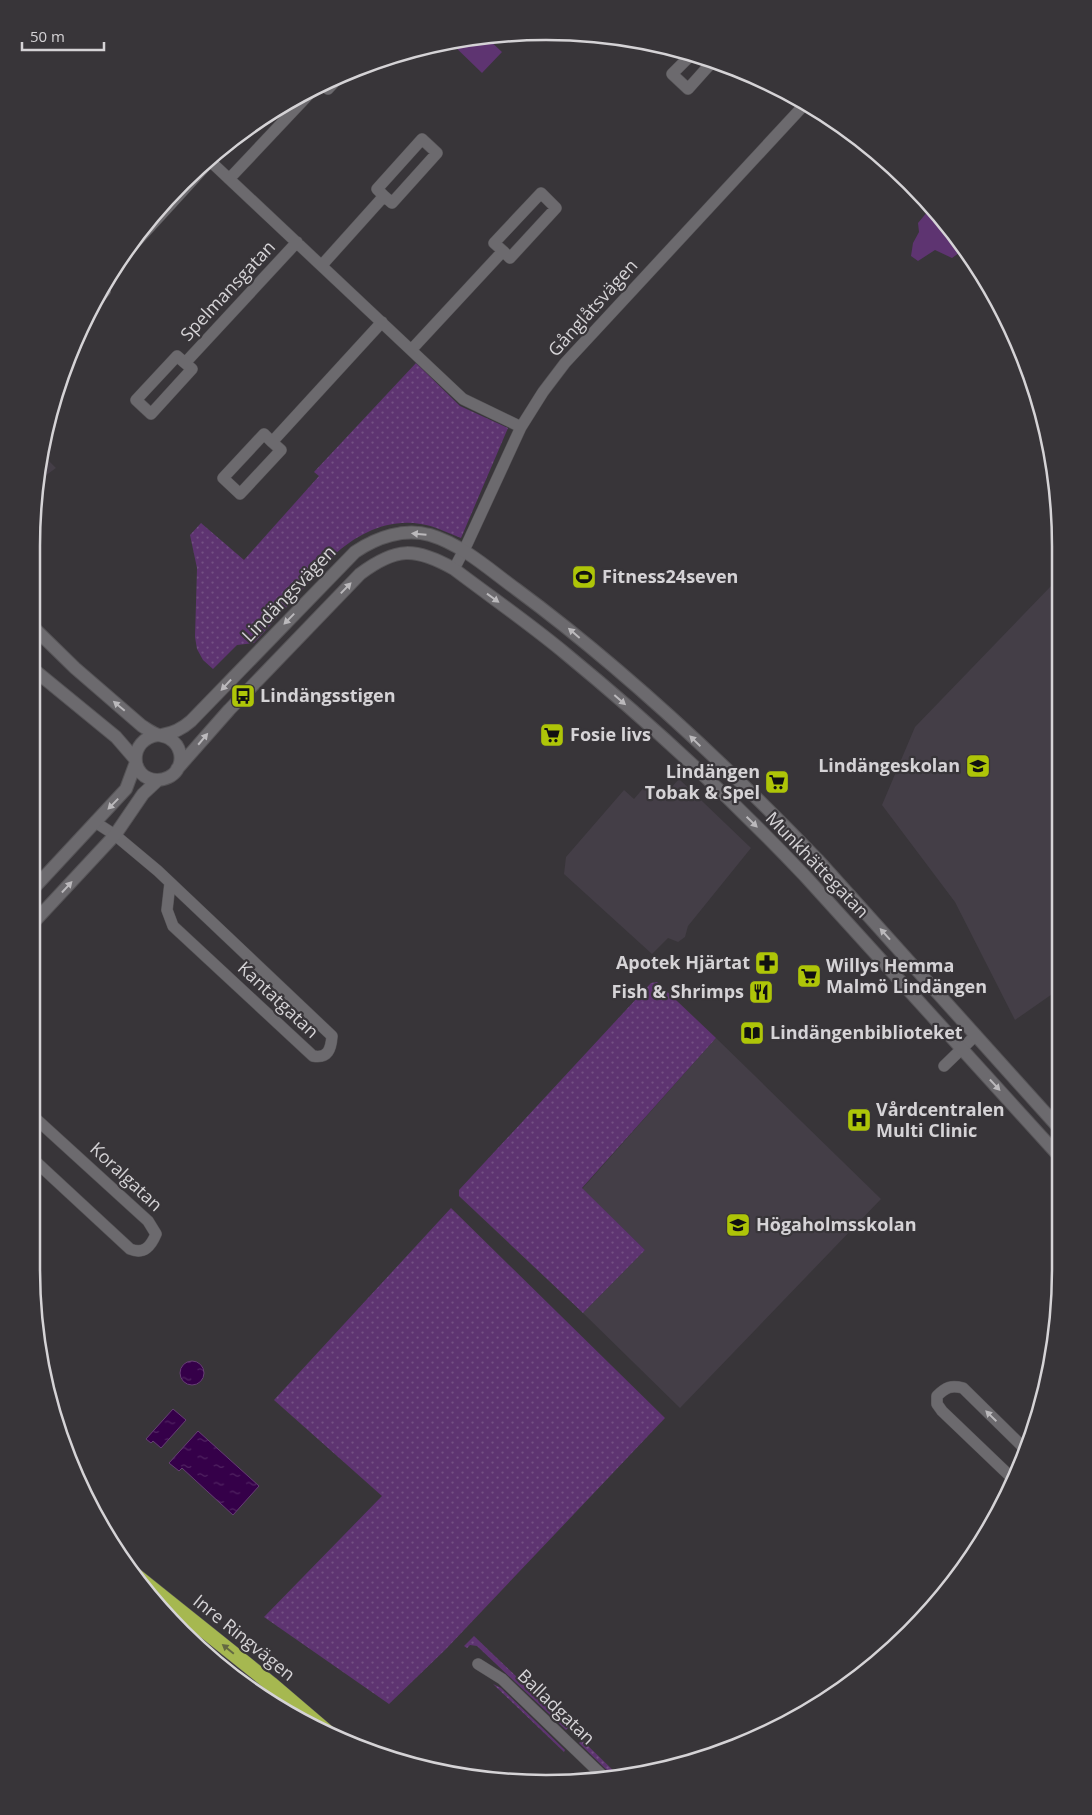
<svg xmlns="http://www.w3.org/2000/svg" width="1092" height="1815" viewBox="0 0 1092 1815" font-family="'Open Sans',sans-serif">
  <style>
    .built { fill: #443e47 }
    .grass { fill: url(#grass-dots) }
    .green { fill: #5e3471 }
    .water { fill: url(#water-ripples); stroke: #653f73 }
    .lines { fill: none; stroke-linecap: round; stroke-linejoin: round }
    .minor-casing { stroke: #565457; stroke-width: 12 }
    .tertiary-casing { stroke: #565457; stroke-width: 14 }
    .motorway-casing { stroke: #565457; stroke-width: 16 }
    .minor { stroke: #6c6a6e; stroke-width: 11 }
    .tertiary { stroke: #6c6a6e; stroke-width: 12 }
    .motorway { stroke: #a6b850; stroke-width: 15 }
    .oneway { fill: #bbb9bc }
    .oneway2 { fill: #646942 }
    .labels { text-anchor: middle; stroke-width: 4.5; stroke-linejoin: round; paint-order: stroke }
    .street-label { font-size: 18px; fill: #d5d3d6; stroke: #383539 }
    .poi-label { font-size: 18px; font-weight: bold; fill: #d5d3d6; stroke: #383539; text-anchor: start }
    .rim { fill: none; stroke: #d5d3d6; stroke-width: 2.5 }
  </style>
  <defs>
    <pattern id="grass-dots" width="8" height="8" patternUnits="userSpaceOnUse" patternTransform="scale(1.25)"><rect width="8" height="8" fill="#5e3471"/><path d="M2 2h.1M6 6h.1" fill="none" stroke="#745084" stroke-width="1.8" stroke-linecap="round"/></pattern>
    <pattern id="water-ripples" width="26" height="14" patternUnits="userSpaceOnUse" patternTransform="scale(1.25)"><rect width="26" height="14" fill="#350049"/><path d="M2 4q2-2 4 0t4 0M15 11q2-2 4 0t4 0" fill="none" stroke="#512462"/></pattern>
  </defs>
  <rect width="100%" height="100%" fill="#383539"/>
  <path class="built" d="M44,456L56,468L38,481Z
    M1052,585H1057L1058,990L1015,1020L955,902L882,805L915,727Z
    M679,779L751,848L688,926L685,937L678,942L668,938L652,954L564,874L566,857L624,790L634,799L646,785L661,799Z
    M716,1038L881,1199L680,1408L583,1313L645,1250L582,1189Z"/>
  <path class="grass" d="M416,363L460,406L508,428L461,538C448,533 435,526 421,524C388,518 357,534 334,555L254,643L237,645L213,669L203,660L197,649L195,637L197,568L190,535L201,523L244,560L319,476L314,472Z
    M657,982L716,1038L582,1188L645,1250L583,1313L459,1196V1190L651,983Z
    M451,1208L665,1418L446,1649L389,1704L264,1617L382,1496L274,1400Z
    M474,1636L569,1727L566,1730L477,1646L470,1645L467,1648L464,1646Z
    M493,1684L501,1688L565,1750L564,1752Z
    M582,1740L621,1778L616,1779L579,1743Z"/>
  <path class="green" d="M486,37L502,52L482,73L449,41Z
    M928,211H936L962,247L959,253L952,258L935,250L918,261L911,256L913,243L919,232L918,223Z"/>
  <path class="water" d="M180 1373a12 12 0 1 1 24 0a12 12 0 1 1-24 0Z
    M173,1409L186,1420L161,1448L153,1441L151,1443L146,1439Z
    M198,1431L259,1486L233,1515L182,1468L179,1471L169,1463Z"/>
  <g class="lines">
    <defs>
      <path id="minor" d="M577,34H578
        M691,55L672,74L688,89L713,61
        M323,84L328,89L342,74
        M209,160L463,399L521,427
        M229,179L313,90
        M115,265L210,161
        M322,265L384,196L392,203L437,153L422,139L377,189L384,196
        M100,297L105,291L104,289
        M412,349L503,251L510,258L556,208L541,193L494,243L503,251
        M185,363L192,369L151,414L136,400L177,356L185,363L297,242
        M272,442L281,450L240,494L223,478L264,434L272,442L382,322
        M454,569L467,544L521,427L543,392L565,363L805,104
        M95,822L115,835L158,871L332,1036C331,1049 328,1059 313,1056L173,926L167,910L170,883
        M944,1066L976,1035
        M35,1118L148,1221L156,1234C151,1246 144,1255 130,1249L35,1161
        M1012,1478L942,1411L937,1404V1396C946,1387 951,1385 963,1388L1026,1450
        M478,1664L502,1679L607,1780"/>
      <path id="tertiary" d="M33,627L75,668L142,726C147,729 151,732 156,734C160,736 166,736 170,739C180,745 184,759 177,770C173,776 165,780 157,780C129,779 128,739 158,735
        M33,669L116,737L135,759
        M162,735C174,733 182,729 191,721L355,552C377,537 404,528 430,535C463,545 490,570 516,589C623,668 725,764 818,860L1059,1128
        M177,769L229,710L360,574C396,547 415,547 454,569C491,597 530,624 566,654C650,723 730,797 805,876L1059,1156
        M34,888L126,789L136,762
        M34,922L115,835L143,794L158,780"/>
      <path id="motorway" d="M130,1571L271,1684L333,1737"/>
    </defs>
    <use href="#minor" class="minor-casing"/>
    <use href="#tertiary" class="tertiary-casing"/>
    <use href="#motorway" class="motorway-casing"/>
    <use href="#minor" class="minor"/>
    <use href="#tertiary" class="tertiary"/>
    <use href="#motorway" class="motorway"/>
  </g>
  <defs><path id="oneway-solid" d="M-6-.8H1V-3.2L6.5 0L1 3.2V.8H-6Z" transform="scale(1.25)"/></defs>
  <g class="oneway">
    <use href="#oneway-solid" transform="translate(419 534) rotate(-175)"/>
    <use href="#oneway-solid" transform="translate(346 588) rotate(-46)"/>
    <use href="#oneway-solid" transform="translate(493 598) rotate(36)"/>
    <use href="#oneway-solid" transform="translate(289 619) rotate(134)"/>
    <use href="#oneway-solid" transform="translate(574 633) rotate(-139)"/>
    <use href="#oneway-solid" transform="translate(226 685) rotate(133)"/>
    <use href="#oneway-solid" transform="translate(620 700) rotate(41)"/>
    <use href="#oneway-solid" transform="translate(119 706) rotate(-140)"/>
    <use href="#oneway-solid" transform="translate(203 739) rotate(-50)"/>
    <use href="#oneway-solid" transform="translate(695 741) rotate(-136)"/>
    <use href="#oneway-solid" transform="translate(113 804) rotate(134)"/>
    <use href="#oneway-solid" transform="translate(752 822) rotate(44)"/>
    <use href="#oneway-solid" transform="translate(67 887) rotate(-47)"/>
    <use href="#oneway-solid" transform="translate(885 934) rotate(-132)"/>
    <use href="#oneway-solid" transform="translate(995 1085) rotate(47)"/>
    <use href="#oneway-solid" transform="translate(991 1416) rotate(-136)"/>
  </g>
  <use class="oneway2" href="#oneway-solid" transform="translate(228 1649) rotate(-141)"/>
  <defs>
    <symbol id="stadium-square" viewBox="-11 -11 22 22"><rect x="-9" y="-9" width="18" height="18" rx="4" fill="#aec508" stroke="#383539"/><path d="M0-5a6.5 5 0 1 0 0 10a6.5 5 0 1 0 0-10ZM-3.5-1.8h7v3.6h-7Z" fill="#111"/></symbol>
    <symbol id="bus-square" viewBox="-11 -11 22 22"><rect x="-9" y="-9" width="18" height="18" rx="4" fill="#aec508" stroke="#383539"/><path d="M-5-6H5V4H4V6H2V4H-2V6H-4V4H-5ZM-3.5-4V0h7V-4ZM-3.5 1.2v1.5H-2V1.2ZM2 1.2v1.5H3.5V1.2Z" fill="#111"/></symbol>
    <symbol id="supermarket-square" viewBox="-11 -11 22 22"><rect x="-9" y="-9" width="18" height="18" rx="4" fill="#aec508" stroke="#383539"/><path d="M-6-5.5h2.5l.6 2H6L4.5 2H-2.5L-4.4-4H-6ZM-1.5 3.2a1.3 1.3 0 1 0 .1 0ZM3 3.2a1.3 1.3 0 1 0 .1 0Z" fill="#111"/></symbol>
    <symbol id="school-square" viewBox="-11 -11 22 22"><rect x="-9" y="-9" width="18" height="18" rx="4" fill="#aec508" stroke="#383539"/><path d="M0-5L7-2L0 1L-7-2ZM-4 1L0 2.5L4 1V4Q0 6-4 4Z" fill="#111"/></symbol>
    <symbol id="pharmacy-square" viewBox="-11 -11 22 22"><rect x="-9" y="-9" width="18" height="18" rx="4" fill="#aec508" stroke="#383539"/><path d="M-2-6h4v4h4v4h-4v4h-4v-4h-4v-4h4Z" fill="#111"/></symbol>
    <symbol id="restaurant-square" viewBox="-11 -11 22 22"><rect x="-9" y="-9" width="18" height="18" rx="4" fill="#aec508" stroke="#383539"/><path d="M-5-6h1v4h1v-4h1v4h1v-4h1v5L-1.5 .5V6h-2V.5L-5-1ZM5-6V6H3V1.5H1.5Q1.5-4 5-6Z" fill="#111"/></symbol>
    <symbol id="library-square" viewBox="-11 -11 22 22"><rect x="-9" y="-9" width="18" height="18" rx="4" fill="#aec508" stroke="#383539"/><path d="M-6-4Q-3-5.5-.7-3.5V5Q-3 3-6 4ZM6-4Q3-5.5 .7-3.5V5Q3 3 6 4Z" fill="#111"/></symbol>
    <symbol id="hospital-square" viewBox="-11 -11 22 22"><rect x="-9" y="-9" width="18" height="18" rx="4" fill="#aec508" stroke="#383539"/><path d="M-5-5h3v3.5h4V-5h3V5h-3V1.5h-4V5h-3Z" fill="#111"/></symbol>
  </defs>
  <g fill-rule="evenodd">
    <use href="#stadium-square" x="570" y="563" width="28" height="28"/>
    <use href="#bus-square" x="229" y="682" width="28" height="28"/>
    <use href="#supermarket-square" x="538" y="721" width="28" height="28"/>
    <use href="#school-square" x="964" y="752" width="28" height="28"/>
    <use href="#supermarket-square" x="763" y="768" width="28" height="28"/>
    <use href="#pharmacy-square" x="753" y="949" width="28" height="28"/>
    <use href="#supermarket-square" x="795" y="962" width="28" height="28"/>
    <use href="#restaurant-square" x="747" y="978" width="28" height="28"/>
    <use href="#library-square" x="738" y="1019" width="28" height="28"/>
    <use href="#hospital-square" x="845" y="1106" width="28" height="28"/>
    <use href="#school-square" x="724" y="1211" width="28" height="28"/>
  </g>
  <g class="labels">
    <g class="street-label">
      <text transform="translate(228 291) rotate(-47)" y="6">Spelmansgatan</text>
      <text transform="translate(593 308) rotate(-48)" y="6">Gånglåtsvägen</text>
      <text transform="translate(289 594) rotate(-46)" y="6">Lindängsvägen</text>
      <text transform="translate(817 865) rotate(46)" y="6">Munkhättegatan</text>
      <text transform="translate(278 1000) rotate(43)" y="6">Kantatgatan</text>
      <text transform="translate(126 1177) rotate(43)" y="6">Koralgatan</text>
      <text transform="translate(244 1638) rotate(39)" y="6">Inre Ringvägen</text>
      <text transform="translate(556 1707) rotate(44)" y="6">Balladgatan</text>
    </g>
    <g class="poi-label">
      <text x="602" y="583">Fitness24seven</text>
      <text x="260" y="702">Lindängsstigen</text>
      <text x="570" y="741">Fosie livs</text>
      <text x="960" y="772" text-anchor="end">Lindängeskolan</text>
      <text x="760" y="778" text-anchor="end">Lindängen<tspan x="760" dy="21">Tobak &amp; Spel</tspan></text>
      <text x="750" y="969" text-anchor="end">Apotek Hjärtat</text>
      <text x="826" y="972">Willys Hemma<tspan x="826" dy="21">Malmö Lindängen</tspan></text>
      <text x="744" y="998" text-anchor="end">Fish &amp; Shrimps</text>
      <text x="770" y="1039">Lindängenbiblioteket</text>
      <text x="876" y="1116">Vårdcentralen<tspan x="876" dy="21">Multi Clinic</tspan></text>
      <text x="756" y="1231">Högaholmsskolan</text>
    </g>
  </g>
  <path d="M0 0H1092V1815H0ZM546 40H546A506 506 0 0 1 1052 546V1269A506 506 0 0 1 546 1775H546A506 506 0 0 1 40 1269V546A506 506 0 0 1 546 40Z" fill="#383539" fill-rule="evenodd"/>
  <path class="rim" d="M546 40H546A506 506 0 0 1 1052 546V1269A506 506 0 0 1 546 1775H546A506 506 0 0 1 40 1269V546A506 506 0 0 1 546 40Z"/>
  <path d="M22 42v8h82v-8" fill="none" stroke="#d5d3d6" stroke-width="2.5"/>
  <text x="30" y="42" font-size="15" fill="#d5d3d6" stroke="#383539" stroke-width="4" paint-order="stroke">50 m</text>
</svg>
